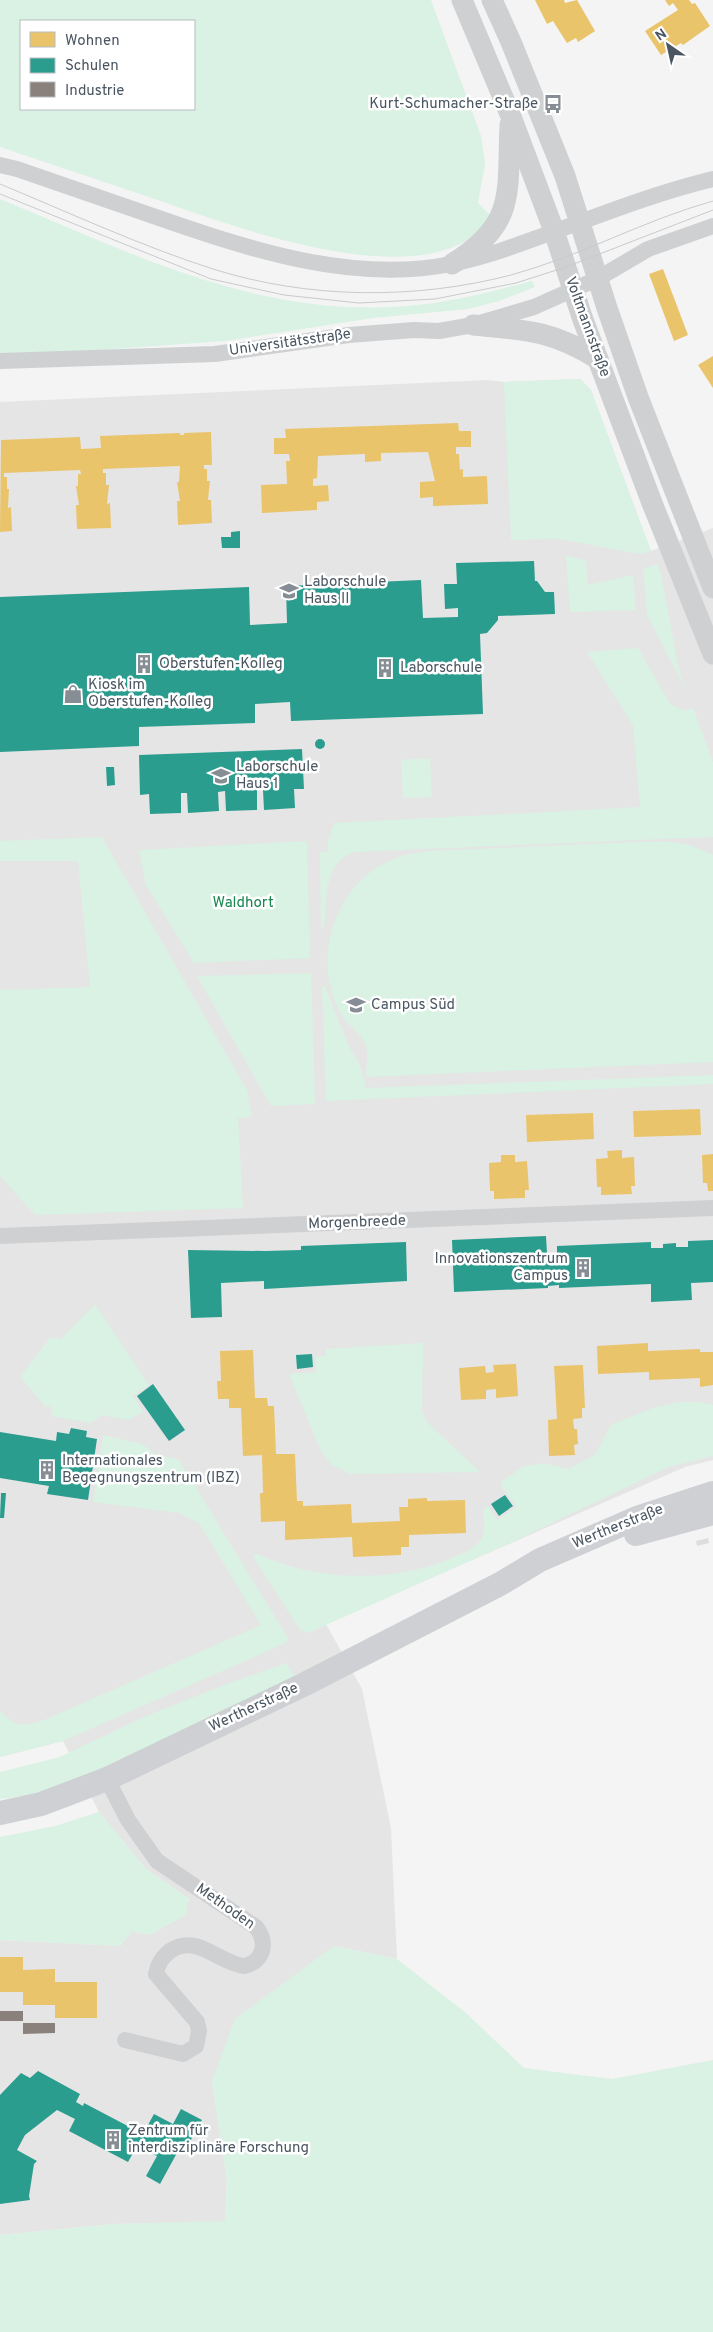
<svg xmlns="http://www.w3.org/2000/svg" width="713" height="2332" viewBox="0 0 713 2332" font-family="Overpass,sans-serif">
<rect width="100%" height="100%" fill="#f4f4f4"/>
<!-- education -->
<polygon fill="#e6e5e6" points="580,379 591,390 651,551 713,528 713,1460 685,1467 326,1624 362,1689 391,1828 397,1959 334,1946 212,2081 227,2179 225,2222 113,2224 0,2235 0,1940 120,1946 132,1931 149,1935 185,1915 189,1899 145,1868 99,1812 63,1741 0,1757 0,402 488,380 504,382"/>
<!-- green -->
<g fill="#d9f2e3" fill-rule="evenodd">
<path d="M0,0h431l50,136 4,28 -7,39 12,12c-4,5 -7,12 -11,16 -67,63 -250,-6 -324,-32 -52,-17 -103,-35 -155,-52zM21,21h173v88h-173z"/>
<path d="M0,199c133,55 258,119 406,107 43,-3 85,-14 126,-25l3,6 -36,14 -31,8 -95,9 -148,23 -225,16z"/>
<polygon points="580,379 591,390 651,551 639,554 559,539 511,540 504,382"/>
<polygon points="566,555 586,561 588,585 633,575 636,610 570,612"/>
<polygon points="657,564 661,574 678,665 685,688 647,615 643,569"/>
<path d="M638,648l32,56 15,7 8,-3 20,54v75l-358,15c-32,9 -28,48 -31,75l-3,1 -1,-76h8v-10l6,-19 306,-16 -7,-82 -46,-73z"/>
<polygon points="430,758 432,797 403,798 401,760"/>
<polygon points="102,837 247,1090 252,1117 238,1118 243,1208 35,1215 0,1176 0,990 90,987 78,861 0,861 0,841"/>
<polygon points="307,841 310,958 194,963 146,885 139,850"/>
<path d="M662,841l25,3 26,11v207l-347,15c0,-9 3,-26 -1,-34 -4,-9 -14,-16 -20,-23 -6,-8 -12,-22 -14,-32 -14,-52 16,-116 71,-132 8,-3 17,-3 26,-5z"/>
<polygon points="311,973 315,1104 271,1106 197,976"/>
<polygon points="322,986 325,986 349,1047 360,1065 366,1088 713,1075 713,1084 326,1101"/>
<polygon points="95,1304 149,1385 133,1396 143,1412 128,1420 102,1415 91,1423 51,1416 52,1407 45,1406 20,1377 50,1338 61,1339"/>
<polygon points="423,1343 422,1411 426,1421 480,1472 351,1474 332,1465 320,1449 289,1374 316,1372 316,1356 326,1356 326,1349"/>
<path d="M679,1402h22l12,3v51l-44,11 -157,75 -204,91 -8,-3 -47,-74 5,-2c57,27 130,29 189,6 11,-5 26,-9 33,-19 7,-9 3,-23 3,-33l5,-2 9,14 20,-13 -15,-20 -1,-5 23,-16 20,-3 24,6 27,-14 15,-29 5,-3 38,-15z"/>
<path d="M103,1435l39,9 13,10 24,6 109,178 -2,5 -223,98 -63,16v-46c17,17 21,16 44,9l217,-95 -62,-102 -20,-10 -86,-11z"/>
<path d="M287,1663l7,14c-47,22 -94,45 -141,67 -47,23 -99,50 -153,55v-27l60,-15 86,-41 83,-33z"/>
<polygon points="99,1812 145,1868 189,1899 186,1915 149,1935 132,1931 120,1946 0,1940 0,1837 55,1826"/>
<polygon points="334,1946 397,1959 466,2013 524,2068 612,2079 713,2060 713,2332 0,2332 0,2235 113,2224 225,2221 227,2179 212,2081 235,2019"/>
</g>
<!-- homes -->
<g fill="#e9c46a">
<polygon points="535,0 564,0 565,3 577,0 595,31 578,42 576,38 567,43 553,21 547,24"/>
<polygon points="665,0 689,0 692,4 695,3 710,26 683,45 681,43 661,55 645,31 678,10 673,3 669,6"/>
<polygon points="663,269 688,335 674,341 649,274"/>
<polygon points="713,356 713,388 698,365"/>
<polygon points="458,423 459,431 471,431 471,447 456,447 456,454 459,454 460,470 463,469 463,477 487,476 488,504 433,506 433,497 420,498 420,482 435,481 428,452 381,453 381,461 365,462 365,454 318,456 317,478 313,479 313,486 328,485 329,501 317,502 317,510 262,513 261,485 287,484 286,461 290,461 289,454 274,454 274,438 286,438 285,429"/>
<polygon points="211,432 212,465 204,465 204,469 207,469 207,481 210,481 208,500 211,500 212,523 178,525 177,501 180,501 177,482 179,482 180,466 103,469 103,473 106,473 106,485 109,485 107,504 110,503 111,528 77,529 76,505 79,505 76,486 78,486 78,474 81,474 80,470 4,473 4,477 7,477 7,489 9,489 8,508 11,507 12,531 0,532 1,440 80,437 81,449 101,448 100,436 180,433 180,435 184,435 184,433"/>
<polygon points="700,1109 701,1135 634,1137 633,1111"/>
<polygon points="593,1113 594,1139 527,1142 526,1115"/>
<polygon points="622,1150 622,1158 634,1157 635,1186 631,1186 632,1194 601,1195 601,1187 597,1187 596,1159 608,1158 607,1151"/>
<polygon points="713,1154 713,1191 708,1191 707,1183 703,1183 702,1155"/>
<polygon points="501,1155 515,1155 515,1162 527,1161 529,1190 525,1190 525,1198 494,1199 494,1191 490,1191 489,1163 501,1162"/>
<polygon points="648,1343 648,1351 700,1349 700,1352 713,1352 713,1385 700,1387 700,1378 649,1380 649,1372 598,1374 597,1346"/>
<polygon points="253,1350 255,1398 267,1398 268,1406 274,1406 276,1454 295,1454 297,1501 303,1501 303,1506 351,1504 352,1523 400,1521 399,1507 408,1507 408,1499 427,1498 427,1501 465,1500 466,1533 409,1535 409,1547 401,1547 401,1555 353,1557 352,1537 285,1540 285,1521 261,1522 260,1493 263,1493 262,1455 243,1456 241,1408 229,1408 229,1399 218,1399 217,1381 221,1381 220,1351"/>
<polygon points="516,1364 518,1396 496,1398 496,1389 486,1390 486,1399 461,1400 459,1368 485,1366 486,1373 494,1372 493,1365"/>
<polygon points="583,1365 585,1408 582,1408 582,1418 573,1419 574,1429 577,1429 578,1444 574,1445 575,1455 549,1456 548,1420 557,1419 554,1366"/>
<polygon points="0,1957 23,1957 23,1970 55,1969 55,1982 97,1982 97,2018 55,2018 55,2005 23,2005 23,1992 0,1992"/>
</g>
<!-- schools -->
<g fill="#2a9d8f">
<polygon points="240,531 240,548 222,548 221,537 231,537 231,532"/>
<polygon points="534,561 535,581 537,581 545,592 554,592 555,614 498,616 498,620 487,633 480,634 483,714 291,721 290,702 255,704 255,723 139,727 139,746 0,752 0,597 249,587 250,625 287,623 286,586 421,580 423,618 458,617 458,608 445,609 444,584 457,584 456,563"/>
<circle cx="320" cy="744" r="5"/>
<polygon points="302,749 304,789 294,789 295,808 264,810 263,790 257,790 257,810 226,811 225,791 218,792 219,811 188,813 187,793 181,793 181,813 150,814 149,794 140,795 139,755"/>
<polygon points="106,767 114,767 115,785 107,786"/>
<polygon points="546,1236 547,1253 557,1253 557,1246 651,1242 651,1248 663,1248 663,1244 676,1243 676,1247 688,1247 688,1241 713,1240 713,1282 691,1283 692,1300 651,1302 651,1284 559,1288 559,1285 548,1286 548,1288 454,1292 452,1240"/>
<polygon points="406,1242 407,1281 264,1289 264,1281 221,1283 222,1317 191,1318 188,1250 265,1251 301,1250 301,1246"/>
<polygon points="312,1354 313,1367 297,1369 296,1355"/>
<polygon points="153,1384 185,1430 169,1441 137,1396"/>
<polygon points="71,1428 87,1431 86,1437 97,1439 88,1500 47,1494 49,1486 0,1478 0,1432 56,1441 57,1432 69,1434"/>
<polygon points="1,1493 6,1493 4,1518 0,1518"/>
<polygon points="505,1495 513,1506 499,1516 491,1504"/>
<polygon points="38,2071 80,2094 76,2102 83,2106 84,2103 143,2134 154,2114 173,2124 181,2109 202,2120 188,2145 183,2142 160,2184 146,2176 157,2156 137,2146 128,2162 69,2131 75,2119 57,2110 25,2135 17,2150 37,2161 34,2164 29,2196 30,2200 0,2204 0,2095 21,2073 30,2078"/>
</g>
<!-- industry -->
<g fill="#8a817c">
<rect x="0" y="2011" width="23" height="10"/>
<polygon points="23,2023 55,2023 55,2033 23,2034"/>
</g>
<!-- building -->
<polygon fill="#ddddde" points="708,1538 709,1543 697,1546 696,1541"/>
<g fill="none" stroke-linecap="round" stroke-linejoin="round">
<!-- minor -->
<g stroke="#ced0d2" stroke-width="16">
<path d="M0,165l17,4c47,16 93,32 139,48 92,32 197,67 295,47 32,-6 63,-18 94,-29 55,-20 110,-42 168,-56"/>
<polyline points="0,361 215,354 349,335 414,330 439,331 473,325 534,307 597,279 648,249 713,226"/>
<polyline points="0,1236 713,1208"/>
<path d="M107,1779l21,41 29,41 99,66c12,15 8,35 -12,39 -26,-3 -47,-33 -74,-15 -8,6 -12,12 -14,23l41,48 2,9 -3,15 -13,8 -58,-14"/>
</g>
<!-- tertiary -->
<g stroke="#ced0d2" stroke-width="21">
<polyline points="462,0 510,114 554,231 582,317 652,503 713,654"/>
<polyline points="492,0 511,42 565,176 607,308 638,397 713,588"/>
<path d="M452,264c65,-40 55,-71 58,-139"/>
<path d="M473,325c53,5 78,5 125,34"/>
</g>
<!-- secondary -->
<g stroke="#ced0d4" stroke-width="24">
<polyline points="636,1534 713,1513"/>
<polyline points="0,1813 41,1804 107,1779 305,1684 500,1584 540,1560 637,1518 713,1493"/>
</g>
<!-- tram -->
<g stroke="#c9cacc" stroke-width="1">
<path d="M0,184c70,29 141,62 213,85 95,30 202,31 298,6 70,-19 133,-55 202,-74"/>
<polyline points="0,194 211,279 284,295 359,303 435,299 516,283 566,267 713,210"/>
</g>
</g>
<!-- icons -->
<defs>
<g id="bus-bare" transform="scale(1.5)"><path d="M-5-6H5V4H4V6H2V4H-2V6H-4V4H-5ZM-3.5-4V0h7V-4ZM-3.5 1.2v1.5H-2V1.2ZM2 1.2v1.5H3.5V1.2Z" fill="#868d94" stroke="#fff" stroke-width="2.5" paint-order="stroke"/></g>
<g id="school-bare" transform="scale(1.5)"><path d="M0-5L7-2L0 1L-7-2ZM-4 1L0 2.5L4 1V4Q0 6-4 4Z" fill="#868d94" stroke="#fff" stroke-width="2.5" paint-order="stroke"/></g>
<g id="building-bare" transform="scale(1.5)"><path d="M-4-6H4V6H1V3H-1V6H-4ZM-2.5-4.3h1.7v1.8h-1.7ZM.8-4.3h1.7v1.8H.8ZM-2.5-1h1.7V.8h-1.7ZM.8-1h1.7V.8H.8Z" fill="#868d94" stroke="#fff" stroke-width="2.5" paint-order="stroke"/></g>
<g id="shop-bare" transform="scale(1.5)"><path d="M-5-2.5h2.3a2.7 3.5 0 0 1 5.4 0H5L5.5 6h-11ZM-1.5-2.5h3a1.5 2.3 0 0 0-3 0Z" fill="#868d94" stroke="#fff" stroke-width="2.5" paint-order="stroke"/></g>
<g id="university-bare" transform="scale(1.5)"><path d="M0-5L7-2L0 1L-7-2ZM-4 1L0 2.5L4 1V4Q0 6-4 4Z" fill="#868d94" stroke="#fff" stroke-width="2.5" paint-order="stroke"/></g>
</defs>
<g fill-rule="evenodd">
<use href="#bus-bare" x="553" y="104"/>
<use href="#school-bare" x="289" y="591"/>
<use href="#building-bare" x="144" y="664"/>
<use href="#building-bare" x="385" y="668"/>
<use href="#shop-bare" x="73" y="694"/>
<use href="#school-bare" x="221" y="776"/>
<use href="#university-bare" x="356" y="1005"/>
<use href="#building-bare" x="583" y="1268"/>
<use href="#building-bare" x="47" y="1470"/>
<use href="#building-bare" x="113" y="2140"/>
</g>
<g text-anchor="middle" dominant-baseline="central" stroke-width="5" stroke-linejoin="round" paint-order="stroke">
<!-- poi labels -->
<g font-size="15" fill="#4a5661" stroke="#fff" text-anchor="start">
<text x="538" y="104" text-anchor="end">Kurt-Schumacher-Straße</text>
<text x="304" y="582">Laborschule<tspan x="304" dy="17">Haus II</tspan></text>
<text x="159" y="664">Oberstufen-Kolleg</text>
<text x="400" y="668">Laborschule</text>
<text x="88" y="685">Kiosk im<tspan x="88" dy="17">Oberstufen-Kolleg</tspan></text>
<text x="236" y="767">Laborschule<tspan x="236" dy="17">Haus 1</tspan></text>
<text x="371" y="1005">Campus Süd</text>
<text x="568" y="1259" text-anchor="end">Innovationszentrum<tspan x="568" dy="17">Campus</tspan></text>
<text x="62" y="1461">Internationales<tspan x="62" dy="17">Begegnungszentrum (IBZ)</tspan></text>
<text x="128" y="2131">Zentrum für<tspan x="128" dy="17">interdisziplinäre Forschung</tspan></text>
</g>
<!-- street labels -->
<g font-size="15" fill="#4a5661" stroke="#fff">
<text transform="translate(587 327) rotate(70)">Voltmannstraße</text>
<text transform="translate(290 343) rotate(-8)">Universitätsstraße</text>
<text transform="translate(357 1223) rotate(-2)">Morgenbreede</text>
<text transform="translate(618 1527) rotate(-22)">Wertherstraße</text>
<text transform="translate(254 1708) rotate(-25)">Wertherstraße</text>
<text transform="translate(225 1907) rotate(35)">Methoden</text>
</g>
<!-- park labels -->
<g font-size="15" fill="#17864f" stroke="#fff">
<text x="243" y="903">Waldhort</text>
</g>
</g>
<!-- legend -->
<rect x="20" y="20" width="175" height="90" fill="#ffffff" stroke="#b7bbc0"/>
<rect x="30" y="32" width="25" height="15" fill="#e9c46a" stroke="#b7bbc0"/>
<text x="65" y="45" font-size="15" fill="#4a5661">Wohnen</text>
<rect x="30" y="58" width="25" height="15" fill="#2a9d8f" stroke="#b7bbc0"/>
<text x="65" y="70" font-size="15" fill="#4a5661">Schulen</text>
<rect x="30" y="82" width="25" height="15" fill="#8a817c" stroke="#b7bbc0"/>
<text x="65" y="95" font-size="15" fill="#4a5661">Industrie</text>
<!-- north arrow -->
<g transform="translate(668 45) rotate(326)" stroke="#ffffff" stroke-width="4" paint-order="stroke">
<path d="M0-4L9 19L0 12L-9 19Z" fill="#4a5661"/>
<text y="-8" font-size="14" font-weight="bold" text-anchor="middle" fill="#4a5661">N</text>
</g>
</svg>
